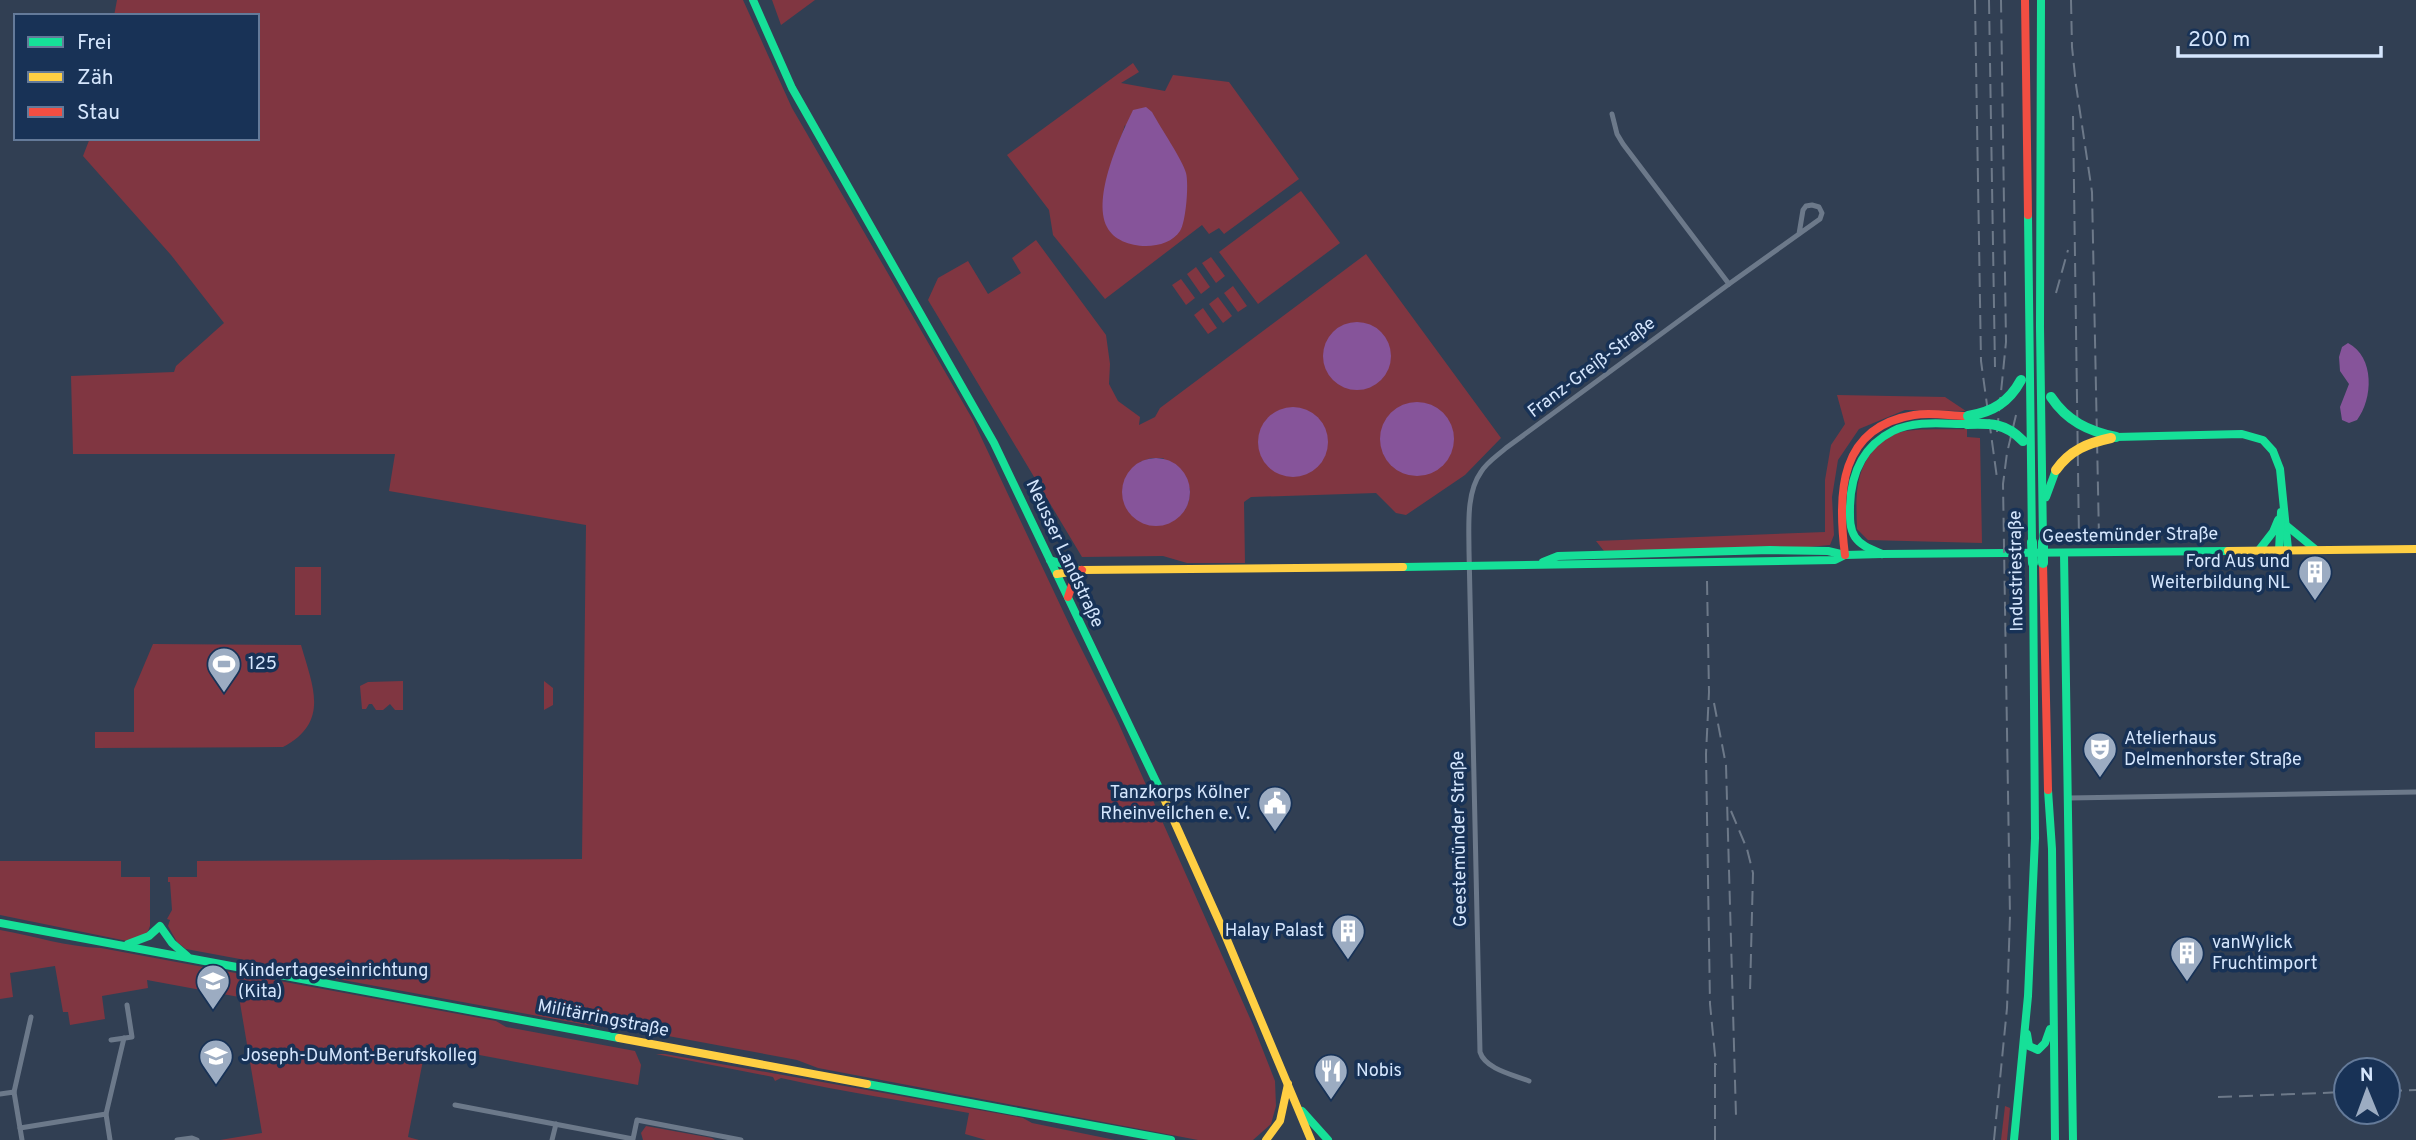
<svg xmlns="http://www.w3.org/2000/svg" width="2416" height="1140" viewBox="0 0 2416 1140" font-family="Overpass,sans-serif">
<rect width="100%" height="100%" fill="#313f53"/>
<!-- green -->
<g fill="#803641" fill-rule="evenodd">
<polygon points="117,0 743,0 792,108 973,420 1071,628 1118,722 1253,1025 1275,1081 1276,1106 1271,1124 1253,1140 1198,1140 818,1068 797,1060 668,1036 587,1025 283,969 267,964 186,949 177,942 168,926 170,920 167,919 172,910 170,882 168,882 168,877 197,877 197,861 582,859 586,525 389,491 395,454 73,454 71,376 174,372 176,366 224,323 171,255 83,156 90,138 257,138 257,16 114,16"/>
<polygon points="772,0 815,0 781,25"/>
<path d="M1133,63l6,9 -18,11 44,8 8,-16 56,7 70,97 -75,55 -5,-6 -10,6 -7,-9 -97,74 -52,-64 -4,-25 -42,-55zM1125,125l61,77 -69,-52z"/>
<polygon points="1301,191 1340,243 1258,304 1219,252"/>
<path d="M1036,240l70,95 4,29 -1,20 9,17 22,16 -1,8 16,-8 5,-9 206,-154 135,184 -36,37 -59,40 -10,-2 -20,-20 -125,4 -7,5 1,61h-58l-24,-7 -81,1 -154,-257 10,-22 30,-17 20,33 33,-21 -9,-15zM1151,458h12l27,31 -1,11 -4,10 -45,-48z"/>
<polygon points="1211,257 1225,276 1216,283 1202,263"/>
<polygon points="1196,267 1210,287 1201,294 1187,274"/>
<polygon points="1181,279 1195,298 1186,305 1172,285"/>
<polygon points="1233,286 1247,306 1238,312 1224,293"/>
<polygon points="1218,297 1232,316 1223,323 1209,304"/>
<polygon points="1203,308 1217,328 1208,334 1194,315"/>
<polygon points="1837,395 1945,397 1966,411 1905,410 1859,429 1838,460 1832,497 1834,535 1830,545 1788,549 1604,551 1596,541 1825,532 1825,480 1831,445 1845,424"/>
<path d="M1967,429v8l13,1 2,105 -114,-3 -11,-11c-1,-32 -3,-58 20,-83 6,-6 15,-12 24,-14 17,-4 47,-2 66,-3z"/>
<rect x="295" y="567" width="26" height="48"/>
<path d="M153,644l148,1c12,42 29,77 -18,102l-188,1v-16h39v-43z"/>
<polygon points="403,681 403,710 395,710 390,704 383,710 376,710 372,704 369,704 366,709 362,709 360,686 368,682"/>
<polygon points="544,681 553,688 553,705 544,710"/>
<polygon points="0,861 121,861 121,877 150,877 150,926 146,936 127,941 0,915"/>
<path d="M0,930c35,6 66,17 101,18l395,73 10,6 129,24 6,14 -3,20 -212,-40 -18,92 11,3h-199l42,-7 -23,-136 -92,-17 1,8 -46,8 3,23 -35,6 -2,-13h-5l-8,-46 -45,7 3,24 -13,2z"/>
<path d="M656,1054h9l358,64 9,5 83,17h-129l-21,-6 4,-21c-63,-12 -126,-21 -188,-35l-6,3 -2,-4z"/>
<polygon points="2005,1106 2010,1108 2007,1140 2001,1140"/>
<polygon points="646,1126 712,1138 715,1140 643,1140 641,1133"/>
</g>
<!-- water -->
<g fill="#86549a">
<path d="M1146,107l6,5c8,15 30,47 34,61 3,11 0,49 -6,58 -14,22 -62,19 -73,-4 -15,-30 13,-90 26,-117z"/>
<circle cx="1357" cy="356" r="34"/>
<path d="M2348,343c27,14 25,56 9,77l-8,3 -7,-3 -2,-13 9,-23 -9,-13 -1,-14 3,-10z"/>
<circle cx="1417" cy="439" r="37"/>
<circle cx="1293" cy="442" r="35"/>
<circle cx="1156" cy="492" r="34"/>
</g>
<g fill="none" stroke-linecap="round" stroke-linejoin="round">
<!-- street -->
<g stroke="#6c798a" stroke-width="5">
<polyline points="1612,114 1617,134 1623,144 1729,284"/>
<polyline points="2069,798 2416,792"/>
<polyline points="111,1040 132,1037 127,1005"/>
<path d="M1529,1081c-15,-6 -44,-12 -49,-29l-11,-501c0,-25 -3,-58 12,-79 6,-10 16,-16 25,-24l223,-164 91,-65 2,-6 -3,-6 -7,-2 -6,1 -3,4 -4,24"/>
<polyline points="14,1092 31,1017"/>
<polyline points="0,1094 14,1092 22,1140"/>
<polyline points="455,1105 633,1139 637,1120 741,1140"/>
<polyline points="106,1114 124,1038"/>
<polyline points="20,1128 106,1114 110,1140"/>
<polyline points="177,1140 192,1138 197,1140"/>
<polyline points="552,1140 556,1124"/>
</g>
<!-- fast -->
<g stroke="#16e098" stroke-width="8">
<polyline points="753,0 792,88 994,443 1162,794"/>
<polyline points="2041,0 2040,327 2043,542"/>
<polyline points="2028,215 2032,542"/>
<polyline points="2116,437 2242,434 2263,440 2273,451 2280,469 2288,549"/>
<polyline points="2046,497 2056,470"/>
<polyline points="2287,526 2315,549"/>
<polyline points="2259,550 2273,532 2278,520"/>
<polyline points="2279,550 2281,512"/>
<polyline points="2064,553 2073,1140"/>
<path d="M1882,554c-9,-4 -21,-8 -27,-17 -6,-9 -5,-21 -5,-31 1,-32 13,-60 43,-75 23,-11 50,-7 74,-7"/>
<polyline points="1050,560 1075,568"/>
<polyline points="1543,562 1558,556 1770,550 1828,551 1845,555"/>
<polyline points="1403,567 1835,560 1845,555 1882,554 2228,551"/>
<polyline points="2048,790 2052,849 2055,1140"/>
<polyline points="0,923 619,1038"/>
<polyline points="128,944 149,936 160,926 172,943 187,956"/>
<polyline points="2027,1034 2029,1046 2038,1050 2045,1043 2050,1029"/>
<polyline points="867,1084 1171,1140"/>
<polyline points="1302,1111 1328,1140"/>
<polyline points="2014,1140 2028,996 2035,838 2033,563"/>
</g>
<!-- slow -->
<g stroke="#ffcf43" stroke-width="8">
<polyline points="2228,551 2416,549"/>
<polyline points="1057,574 1082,570 1403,567"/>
<polyline points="1162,794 1223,930 1311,1140"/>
<polyline points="619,1038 867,1084"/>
<polyline points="1266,1140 1280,1121 1288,1084"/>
</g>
<!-- jam -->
<g stroke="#f24e42" stroke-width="8">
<polyline points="2025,0 2028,215"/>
<path d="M1845,555c-8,-62 -6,-128 69,-140 18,-3 36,1 54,1"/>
<polyline points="2043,563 2048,790"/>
<polyline points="1068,597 1072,585 1082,570"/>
</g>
<!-- rail -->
<g stroke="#6d7989" stroke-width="2" stroke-dasharray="14 7" stroke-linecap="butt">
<polyline points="1975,0 1981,361 1997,478"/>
<polyline points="1989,0 1995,367"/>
<polyline points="2071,0 2072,47 2076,85 2092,192 2099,538"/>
<polyline points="2073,116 2079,539"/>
<polyline points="2056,293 2068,250"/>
<polyline points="1997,432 2006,342 2001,0"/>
<polyline points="1707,581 1709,692 1706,754 1710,1004 1716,1065"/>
<polyline points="1714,703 1726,765 1736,1116"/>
<polyline points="1731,811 1747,849 1753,873 1750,993"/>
<polyline points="2388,1091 2416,1090"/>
<polyline points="2218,1097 2346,1092"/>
<polyline points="1715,1140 1715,1056"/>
<polyline points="1994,1140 2007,1008 2010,916 2003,484 2007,453 2016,415"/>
</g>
<!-- fast-bridge -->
<g stroke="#16e098" stroke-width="10">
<path d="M2051,397c16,24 37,34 65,40"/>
<path d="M1968,416c25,-4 41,-14 53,-36"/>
<path d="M1967,424c23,-1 39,-1 56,17"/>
<polyline points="2032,542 2033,563"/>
<polyline points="2043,542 2043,563"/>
</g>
<!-- slow-bridge -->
<path stroke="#ffcf43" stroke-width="10" d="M2056,470c14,-20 32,-27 55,-32"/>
</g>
<!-- icons -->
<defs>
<g id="building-pin" transform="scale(1.75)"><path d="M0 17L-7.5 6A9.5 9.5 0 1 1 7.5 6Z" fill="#9cacc2" stroke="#183256"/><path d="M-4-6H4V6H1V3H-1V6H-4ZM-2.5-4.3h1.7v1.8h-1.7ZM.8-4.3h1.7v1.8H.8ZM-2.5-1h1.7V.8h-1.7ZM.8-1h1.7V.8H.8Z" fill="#fff"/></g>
<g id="stadium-pin" transform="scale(1.75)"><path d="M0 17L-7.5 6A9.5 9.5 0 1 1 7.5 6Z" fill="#9cacc2" stroke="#183256"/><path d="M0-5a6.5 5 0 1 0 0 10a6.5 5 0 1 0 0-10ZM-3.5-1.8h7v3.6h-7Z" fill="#fff"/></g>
<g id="theatre-pin" transform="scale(1.75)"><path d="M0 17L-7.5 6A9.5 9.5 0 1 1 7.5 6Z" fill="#9cacc2" stroke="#183256"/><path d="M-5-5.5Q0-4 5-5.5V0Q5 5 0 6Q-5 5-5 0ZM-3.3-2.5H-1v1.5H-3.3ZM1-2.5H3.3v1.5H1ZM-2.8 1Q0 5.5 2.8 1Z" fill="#fff"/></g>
<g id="civic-pin" transform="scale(1.75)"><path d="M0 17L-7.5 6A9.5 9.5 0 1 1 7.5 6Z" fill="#9cacc2" stroke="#183256"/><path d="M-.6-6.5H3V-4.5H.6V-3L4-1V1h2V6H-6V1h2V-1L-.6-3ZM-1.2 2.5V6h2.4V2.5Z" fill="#fff"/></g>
<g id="school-pin" transform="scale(1.75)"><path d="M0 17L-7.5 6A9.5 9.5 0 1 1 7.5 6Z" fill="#9cacc2" stroke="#183256"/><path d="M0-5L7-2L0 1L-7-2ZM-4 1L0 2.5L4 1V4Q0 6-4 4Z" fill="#fff"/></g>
<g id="university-pin" transform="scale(1.75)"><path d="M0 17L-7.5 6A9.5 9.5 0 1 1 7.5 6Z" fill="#9cacc2" stroke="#183256"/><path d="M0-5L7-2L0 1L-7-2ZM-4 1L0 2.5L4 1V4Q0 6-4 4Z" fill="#fff"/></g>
<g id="restaurant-pin" transform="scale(1.75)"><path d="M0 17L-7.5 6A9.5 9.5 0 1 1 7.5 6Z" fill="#9cacc2" stroke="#183256"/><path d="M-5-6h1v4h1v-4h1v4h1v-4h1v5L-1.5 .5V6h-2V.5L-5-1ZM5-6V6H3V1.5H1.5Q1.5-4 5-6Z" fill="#fff"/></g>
</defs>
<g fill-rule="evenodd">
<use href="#building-pin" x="2315" y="572"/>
<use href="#stadium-pin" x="224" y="664"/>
<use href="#theatre-pin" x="2100" y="749"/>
<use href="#civic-pin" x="1275" y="803"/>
<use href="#building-pin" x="1348" y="931"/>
<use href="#building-pin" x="2187" y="953"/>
<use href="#school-pin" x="213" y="981"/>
<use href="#university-pin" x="216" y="1056"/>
<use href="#restaurant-pin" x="1331" y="1071"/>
</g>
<g text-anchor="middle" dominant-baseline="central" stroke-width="7" stroke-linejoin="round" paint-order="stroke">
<!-- street labels -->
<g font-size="18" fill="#d5e6fd" stroke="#183256">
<text transform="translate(1592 368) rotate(-37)">Franz-Greiß-Straße</text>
<text transform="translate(2130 536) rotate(-1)">Geestemünder Straße</text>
<text transform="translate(1064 554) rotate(65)">Neusser Landstraße</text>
<text transform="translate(2017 571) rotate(-91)">Industriestraße</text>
<text transform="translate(1460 839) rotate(-91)">Geestemünder Straße</text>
<text transform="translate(603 1019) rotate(11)">Militärringstraße</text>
</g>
<!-- poi labels -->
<g font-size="18" fill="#d5e6fd" stroke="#183256" text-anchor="start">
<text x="2290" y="562" text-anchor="end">Ford Aus und<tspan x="2290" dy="21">Weiterbildung NL</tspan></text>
<text x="248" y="664">125</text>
<text x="2124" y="739">Atelierhaus<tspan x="2124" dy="21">Delmenhorster Straße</tspan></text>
<text x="1250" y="793" text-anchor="end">Tanzkorps Kölner<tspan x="1250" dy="21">Rheinveilchen e. V.</tspan></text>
<text x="1324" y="931" text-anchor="end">Halay Palast</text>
<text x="2212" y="943">vanWylick<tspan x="2212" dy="21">Fruchtimport</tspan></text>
<text x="238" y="971">Kindertageseinrichtung<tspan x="238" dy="21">(Kita)</tspan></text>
<text x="241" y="1056">Joseph-DuMont-Berufskolleg</text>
<text x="1356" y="1071">Nobis</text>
</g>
</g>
<!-- legend -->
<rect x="14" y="14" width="245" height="126" fill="#183256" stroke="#647a99" stroke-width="2"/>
<rect x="28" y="37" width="35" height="10" fill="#16e098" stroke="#647a99" stroke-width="2"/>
<text x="77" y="49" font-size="21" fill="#d5e6fd">Frei</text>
<rect x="28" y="72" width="35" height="10" fill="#ffcf43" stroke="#647a99" stroke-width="2"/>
<text x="77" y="84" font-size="21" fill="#d5e6fd">Zäh</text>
<rect x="28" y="107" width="35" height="10" fill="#f24e42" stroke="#647a99" stroke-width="2"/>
<text x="77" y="119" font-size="21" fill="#d5e6fd">Stau</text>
<!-- north arrow -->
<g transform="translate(2367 1091) rotate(359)"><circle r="33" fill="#183256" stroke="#647a99" stroke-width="2"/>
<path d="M0-5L12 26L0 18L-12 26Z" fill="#9cacc2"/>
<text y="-10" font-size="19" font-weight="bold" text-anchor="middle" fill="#d5e6fd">N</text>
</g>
<!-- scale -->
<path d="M2178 46v10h203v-10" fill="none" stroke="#d5e6fd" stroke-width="3.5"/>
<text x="2188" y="46" font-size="21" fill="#d5e6fd" stroke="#183256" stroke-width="5" paint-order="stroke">200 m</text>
</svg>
